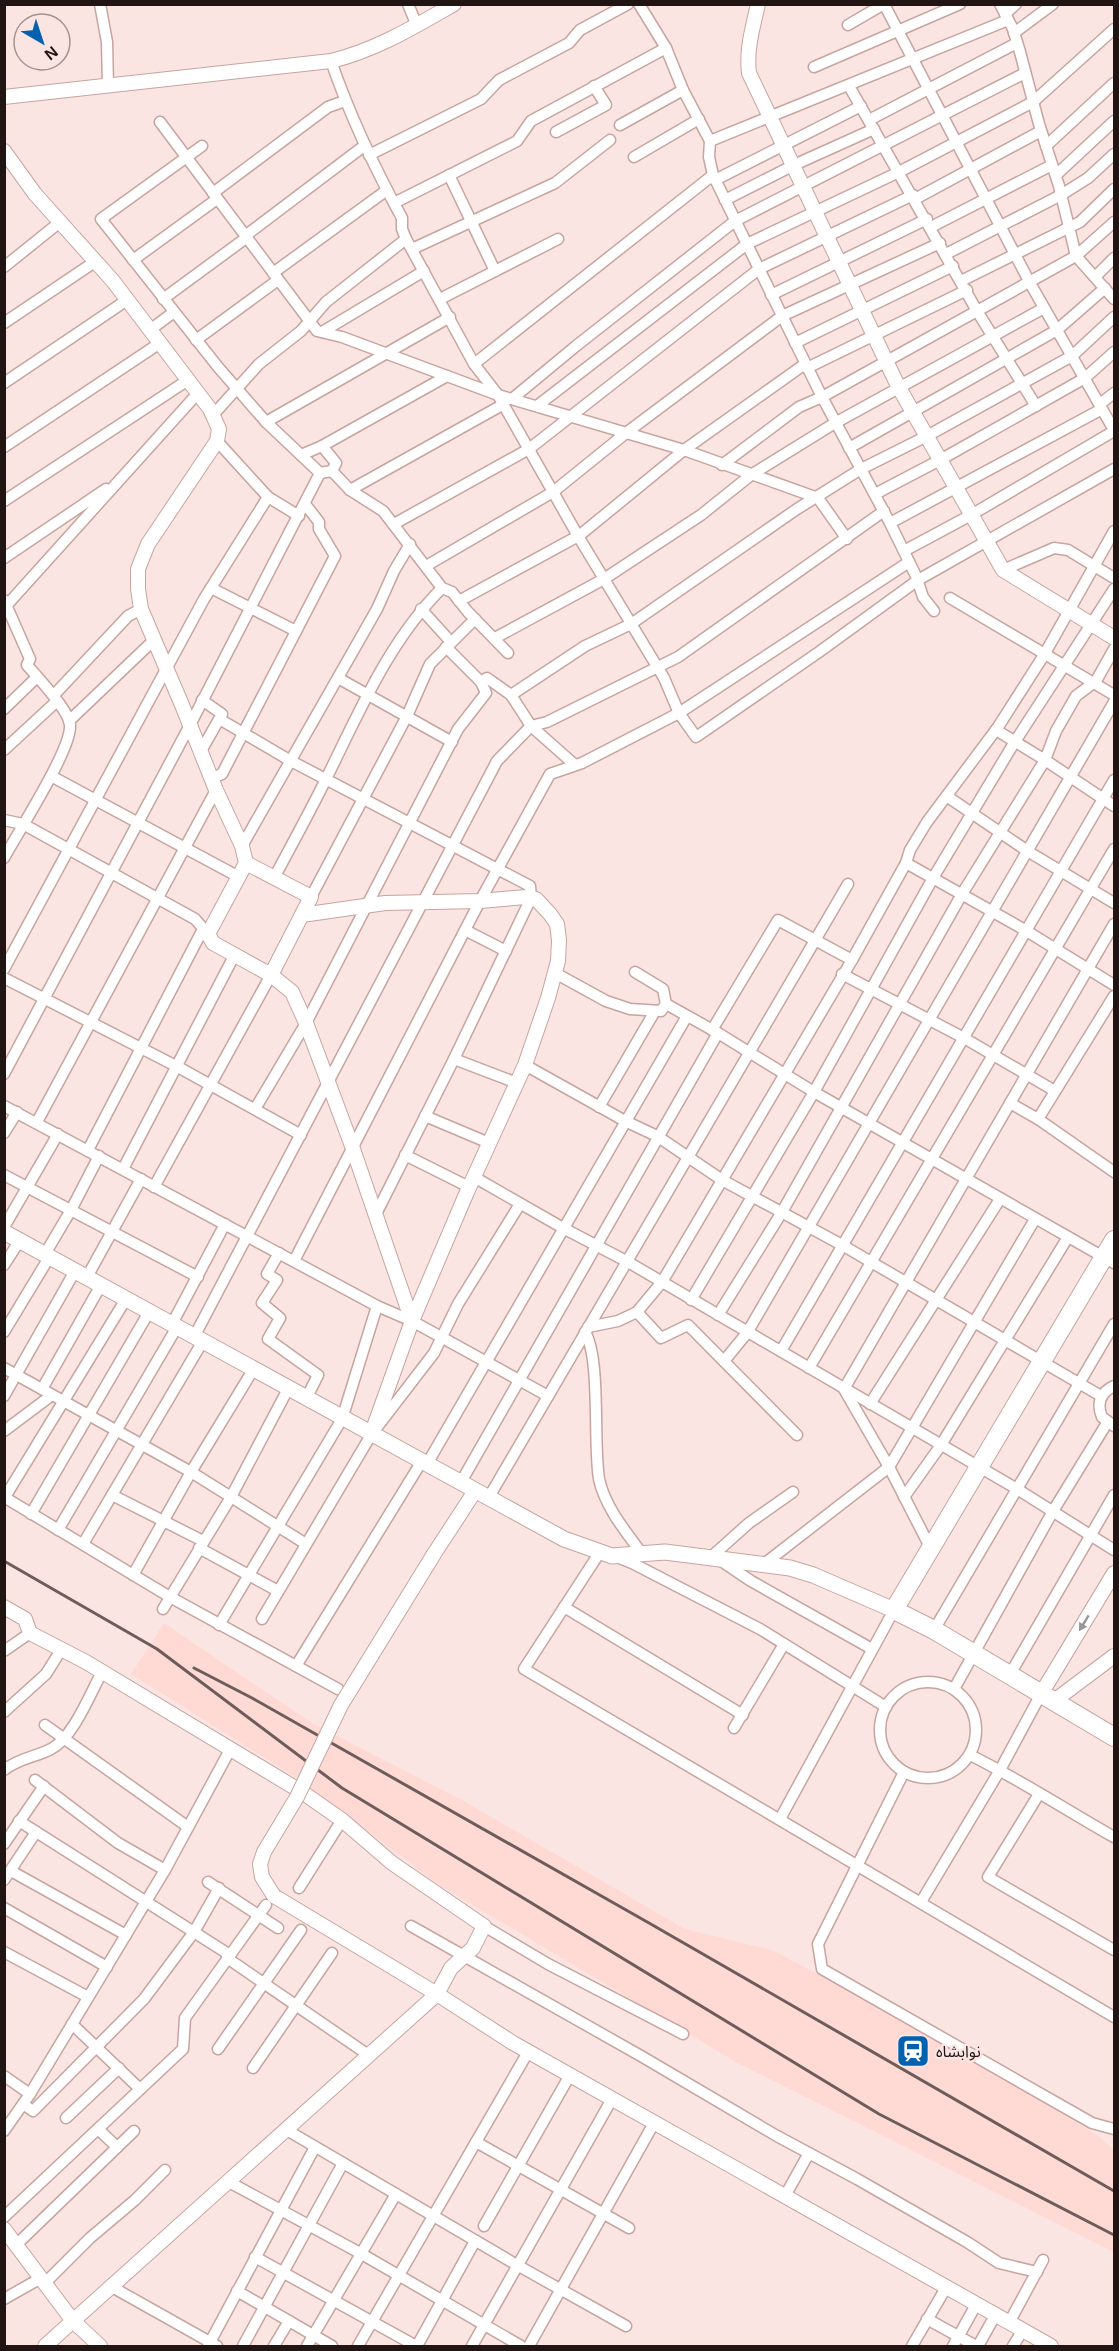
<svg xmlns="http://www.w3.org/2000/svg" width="1119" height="2351" viewBox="0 0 1119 2351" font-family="Arial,'Noto Sans Arabic',sans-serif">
<rect width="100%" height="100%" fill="#fbe5e2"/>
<!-- built -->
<polygon fill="#ffdad5" points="164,1623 312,1723 462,1800 685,1929 772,1950 946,2041 1100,2137 1114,2150 1114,2252 736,2062 441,1886 295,1777 131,1674"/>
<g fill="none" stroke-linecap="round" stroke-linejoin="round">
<!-- minor casing -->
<g stroke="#c7a49f" stroke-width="13">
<g id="minor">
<polyline points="100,4 107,42 108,86"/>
<polyline points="408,4 417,26"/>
<polyline points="639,4 666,48 683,90 710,141 709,157 713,175 822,397 890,523 916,576 923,597 934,611"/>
<polyline points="884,4 1030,283 1114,430"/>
<polyline points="1000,4 1013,29 1020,52 1039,124 1059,186 1076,256 1114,299"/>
<polyline points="1005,14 1016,4"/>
<polyline points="848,25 884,4"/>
<polyline points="1014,33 1053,4"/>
<path d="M331,61c19,55 43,106 71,157v11l4,10 68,125 24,31 80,141 86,142 15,35 17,24 123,-85 99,-72 196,-111"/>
<polyline points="814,67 960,4"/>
<polyline points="849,86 977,311 1036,406"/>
<polyline points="869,120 1017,43"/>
<polyline points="160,122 317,331 342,337 498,395 684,450 818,498 847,539"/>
<polyline points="620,125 683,90"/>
<polyline points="556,132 606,105 594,86"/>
<polyline points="710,141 1008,20"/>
<polyline points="202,146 101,219 218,367 266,422 320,473"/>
<polyline points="1046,146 1114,83"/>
<polyline points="369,155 481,99 499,80 569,43 580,30 628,4"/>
<polyline points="634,157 699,119"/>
<polyline points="449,175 495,271"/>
<polyline points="1056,175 1114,121"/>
<polyline points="715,180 861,106"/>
<polyline points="213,193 328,107 345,101"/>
<polyline points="915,199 1041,131"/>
<polyline points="725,200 794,165 874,129"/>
<polyline points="394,203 517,141 531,121 666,48"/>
<polyline points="931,227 1052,165"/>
<polyline points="245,236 364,146"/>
<polyline points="412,249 555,183 610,140"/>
<polyline points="946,254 1061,195 1088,178 1114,154"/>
<polyline points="133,260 217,199"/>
<polyline points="4,267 60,222"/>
<polyline points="273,273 387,190"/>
<polyline points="1095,277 1114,258"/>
<polyline points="961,281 1080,222 1114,189"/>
<polyline points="771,295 927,219"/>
<polyline points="163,299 246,238"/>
<polyline points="440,299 558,239"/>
<polyline points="4,323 96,261"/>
<polyline points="150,330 174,312"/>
<polyline points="322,332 424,271"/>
<polyline points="196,340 278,280"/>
<polyline points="795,343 953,266"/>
<polyline points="474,364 713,175"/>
<polyline points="807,368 967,290"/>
<polyline points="4,383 127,300"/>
<polyline points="512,399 576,346 735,221 1025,73"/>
<polyline points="1100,404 1114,393"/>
<polyline points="537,406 747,244 899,172 1033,102 1114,29"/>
<polyline points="213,415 259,364 301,331 326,302 406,239"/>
<polyline points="266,422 450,317"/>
<polyline points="217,441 268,497 299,516"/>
<polyline points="322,446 336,463 332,471 350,490 383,511 442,588 452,592 468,612 508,653"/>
<polyline points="4,447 160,343"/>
<polyline points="849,448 1057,330 1105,288"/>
<polyline points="301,455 322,446 447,376"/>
<polyline points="722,465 799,407 822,397 1076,256 1114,222"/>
<polyline points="350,490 504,404"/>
<polyline points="875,494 940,460 1085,378 1114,352"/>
<polyline points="4,501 188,380"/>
<polyline points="890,523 1102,409"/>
<polyline points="394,524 529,449 759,269 913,195"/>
<polyline points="904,551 971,515 1114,431"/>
<polyline points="4,558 106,489"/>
<polyline points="426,566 553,492 626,433 782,316 940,243"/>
<polyline points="1003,570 1054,548 1068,550 1114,578"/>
<polyline points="211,588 296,631"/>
<polyline points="950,598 1114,695"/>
<path d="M4,600l26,59 -3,6c11,13 42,45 43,60 2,24 -52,107 -66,133"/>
<polyline points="459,601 580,535 684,450 805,364"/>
<polyline points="7,605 198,393"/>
<polyline points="421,609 451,642"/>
<polyline points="495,638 604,579 701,515 751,475 835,423 1044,308"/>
<polyline points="446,647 481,682 487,678 511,695 531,726 575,765"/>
<polyline points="338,678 452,742"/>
<polyline points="54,695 128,616 141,609"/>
<polyline points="511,695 585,646 631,624 797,509 861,469 927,436 1072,356 1114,317"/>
<polyline points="4,709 37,677"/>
<polyline points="221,720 291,761 530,886 531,898 454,1059 375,1216"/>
<polyline points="69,721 154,640"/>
<polyline points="996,730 1045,760 1056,731 1076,696 1096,681 1114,649"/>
<polyline points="4,750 57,701"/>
<polyline points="201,751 222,714 202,700"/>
<polyline points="51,776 239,877"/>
<polyline points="212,778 222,774 335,556 319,529 319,522 305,504"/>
<polyline points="948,797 1029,852 1114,903"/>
<polyline points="4,820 23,824 195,919 208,934"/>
<polyline points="242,846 377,609 394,571 410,544"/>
<polyline points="906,863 910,850 927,822 998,727 1044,655 1114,531"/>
<path d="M274,878c16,-30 32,-59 47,-89 35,-69 65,-145 121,-201"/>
<polyline points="311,897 407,716 430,664 475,619"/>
<polyline points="465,930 506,951"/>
<polyline points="4,969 204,599 268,497"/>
<polyline points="635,972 663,989 666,1004"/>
<polyline points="555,973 606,1001 630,1009 661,1011 666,1004 718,1033 814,1092 1114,1263"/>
<polyline points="842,974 964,1038 1055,1091"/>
<polyline points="4,978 178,1067 301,1135"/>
<polyline points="712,1030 778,920 852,960"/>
<polyline points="454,1059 517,1083"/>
<polyline points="525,1065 625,1121 657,1136 722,1180 842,1245 1101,1396"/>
<polyline points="4,1074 190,725 320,473 332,471"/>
<polyline points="1010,1103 1038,1119 1114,1172"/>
<polyline points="4,1106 377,1306 412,1321 548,1396"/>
<polyline points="599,1107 655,1011"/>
<polyline points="255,1109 306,1023 458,729 486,693 481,682"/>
<polyline points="425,1116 489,1143"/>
<polyline points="1038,1119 1114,996"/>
<polyline points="37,1122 216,790"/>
<polyline points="4,1133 17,1112"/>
<polyline points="88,1150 203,929"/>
<polyline points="405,1155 469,1187"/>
<polyline points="123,1169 234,956"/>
<polyline points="4,1175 198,1277"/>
<polyline points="474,1177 563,1228 628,1262 1017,1489 1114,1550"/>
<polyline points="154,1187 271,975"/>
<polyline points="4,1227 58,1134"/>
<polyline points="279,1253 267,1274 277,1280 262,1303 280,1318 268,1339 318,1375 306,1399"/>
<polyline points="45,1254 71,1210 99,1156"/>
<polyline points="294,1261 480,901 550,774 582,763 679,713 909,562"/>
<polyline points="4,1265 20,1240"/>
<polyline points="87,1277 141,1179"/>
<polyline points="691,1300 814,1092 933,878 1014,743 1114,589"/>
<polyline points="637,1312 661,1338 688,1325 797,1435"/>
<polyline points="718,1315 782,1212 962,894 1045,760 1114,806"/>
<polyline points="172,1324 225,1224"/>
<polyline points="588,1327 618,1321 637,1312 662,1282 852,960 906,863 1025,930 1114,985"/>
<polyline points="4,1332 50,1256"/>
<path d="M585,1332c16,27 8,110 14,147 6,28 27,53 44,76"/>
<polyline points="194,1337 497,761 531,726 547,722 678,657 884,511"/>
<polyline points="781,1351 1114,780"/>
<polyline points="724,1361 747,1333 1114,702"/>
<polyline points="4,1368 191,1472 306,1544"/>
<polyline points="809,1368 1114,849"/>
<path d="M1114,1386c-13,6 -18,17 -12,31l12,9"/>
<polyline points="42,1389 101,1285"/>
<polyline points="4,1396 75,1271"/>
<polyline points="870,1404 1000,1199"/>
<polyline points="4,1431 52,1395"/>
<polyline points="427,1464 687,1016"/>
<polyline points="461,1482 718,1033"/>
<polyline points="112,1495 203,1541"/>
<polyline points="4,1497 170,1597 338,1689"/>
<polyline points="5,1497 126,1299"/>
<polyline points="489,1497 848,884"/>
<polyline points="904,1497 941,1445 1068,1237"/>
<polyline points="31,1514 149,1312"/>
<polyline points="58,1530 177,1327"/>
<polyline points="83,1544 203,1341"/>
<polyline points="199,1548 278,1591"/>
<polyline points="931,1549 889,1467 844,1389 1114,924"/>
<polyline points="600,1552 524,1669 1114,2017"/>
<polyline points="617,1557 632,1563 760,1629 886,1707"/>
<polyline points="711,1557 749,1523 793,1492"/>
<polyline points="720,1560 751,1581 872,1649"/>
<polyline points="764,1564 889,1467 1035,1219"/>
<polyline points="133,1575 191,1472 253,1370"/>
<polyline points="564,1607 743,1715"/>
<polyline points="163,1609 231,1497 288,1389"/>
<polyline points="262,1619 371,1435 434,1353 458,1304 520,1204"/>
<polyline points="219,1625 342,1419 377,1306"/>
<polyline points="934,1630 1114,1324"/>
<polyline points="4,1651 30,1633"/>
<polyline points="296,1666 422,1461"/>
<polyline points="1009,1676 1114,1495"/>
<circle cx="928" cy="1730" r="48"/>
<polyline points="954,1689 1053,1511 1107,1423"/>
<polyline points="4,1712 46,1674 61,1650"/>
<polyline points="45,1725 188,1827"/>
<polyline points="734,1728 784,1644"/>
<path d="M970,1755c49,24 96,55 144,82"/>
<path d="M4,1770c15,-12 32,-13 47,-21 22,-11 39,-55 51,-77"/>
<polyline points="904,1772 818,1944 822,1969 1092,2123 1114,2129"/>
<polyline points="35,1780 118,1843 165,1870"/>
<polyline points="1039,1794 988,1877 1114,1950"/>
<polyline points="780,1819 894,1610"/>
<polyline points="19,1821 230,1955"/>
<polyline points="4,1844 44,1786"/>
<polyline points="11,1871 126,1935"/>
<polyline points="4,1880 36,1832"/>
<polyline points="208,1882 278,1928"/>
<polyline points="299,1888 342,1820"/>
<polyline points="921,1902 1000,1770 1041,1694"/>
<polyline points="4,1908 107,1967"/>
<polyline points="411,1926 641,2056 777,2136 857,2179 967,2242 999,2263 1037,2272"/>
<polyline points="484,1926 548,1964 683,2034"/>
<polyline points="4,1952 88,1997"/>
<polyline points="227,1958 367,2054"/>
<polyline points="72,2024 140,2089"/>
<polyline points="218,2049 301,1930"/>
<polyline points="253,2068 332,1953"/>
<polyline points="4,2076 30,2094"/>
<polyline points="23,2104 33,2111 144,1999 194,1932 219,1888"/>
<polyline points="66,2118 119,2068"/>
<polyline points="98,2129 117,2147"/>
<polyline points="285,2129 517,2265 626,2326"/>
<polyline points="4,2131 30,2094 165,1870 231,1748"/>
<polyline points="476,2142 629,2228"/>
<polyline points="229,2182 360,2253 521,2346"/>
<polyline points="785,2196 809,2153"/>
<polyline points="4,2217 183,2049 185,2018 266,1905"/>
<polyline points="484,2226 570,2075"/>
<polyline points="16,2245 134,2131"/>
<polyline points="255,2257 416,2346"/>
<polyline points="45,2283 90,2238 135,2200 165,2170"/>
<polyline points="112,2287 217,2346"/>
<polyline points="237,2291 332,2346"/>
<polyline points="4,2299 41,2278"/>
<polyline points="927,2319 976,2346"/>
<polyline points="1010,2321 1043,2260"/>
<polyline points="208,2346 315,2147"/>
<polyline points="243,2346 343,2163"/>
<polyline points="274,2346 289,2321"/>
<polyline points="307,2346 396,2194"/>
<polyline points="358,2346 528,2052"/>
<polyline points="417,2346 475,2241"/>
<polyline points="472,2346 612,2099"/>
<polyline points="529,2346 654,2123"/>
<polyline points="912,2346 947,2286"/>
<polyline points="953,2346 977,2303"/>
<polyline points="978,2346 996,2314"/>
<polyline points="1013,2346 1023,2330"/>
</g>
</g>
<!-- tertiary casing -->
<g stroke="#c7a49f" stroke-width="16">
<g id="tertiary">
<path d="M758,4c-5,23 -12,45 -9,69l149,313 105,184 111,68"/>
<path d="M4,97l327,-36c45,-11 83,-34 123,-57"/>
<polyline points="4,151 35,194 113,281 210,409 219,429 217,441 148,544 138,569 138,589 141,609 182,705 216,790 242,846 246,863 208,934 213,943 271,975 311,897 246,863"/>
<polyline points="302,915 385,903 480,901 526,897 536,899 550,914 557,924 559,940 558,961 548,998 525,1065 467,1192 412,1321 371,1435"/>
<polyline points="271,975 292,992 306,1023 352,1146 412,1321"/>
<polyline points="434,1554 475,1491"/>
<polyline points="4,1607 25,1619 30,1633 86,1662 302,1792 342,1820 392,1863 484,1926 473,1948 451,1968 437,1994 45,2346"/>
<polyline points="1041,1694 1114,1573"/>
<polyline points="1054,1701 1114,1656"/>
<polyline points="274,1896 437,1994 513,2043 1051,2346"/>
<polyline points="4,2229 73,2321 100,2346"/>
</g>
</g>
<!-- secondary casing -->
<g stroke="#c7a49f" stroke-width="17">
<polyline id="secondary" points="4,1232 564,1539 612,1556 665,1552 790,1568 813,1575 894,1610"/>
</g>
<!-- primary casing -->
<g stroke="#c7a49f" stroke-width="20">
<polyline id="primary" points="1114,1240 894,1610 934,1630 1114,1737"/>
</g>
<!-- minor -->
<use href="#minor" stroke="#fff" stroke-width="10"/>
<!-- tertiary -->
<use href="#tertiary" stroke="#fff" stroke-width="14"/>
<!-- secondary -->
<use href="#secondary" stroke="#fff" stroke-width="15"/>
<!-- primary -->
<use href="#primary" stroke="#fff" stroke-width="18"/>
<!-- rail -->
<g stroke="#6c5d5b" stroke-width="3">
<polyline points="4,1561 157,1649 342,1788 879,2114 1114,2235"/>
<polyline points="194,1668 252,1698 649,1923 1114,2191"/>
</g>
<!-- tertiary-bridge casing -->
<g stroke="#c7a49f" stroke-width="16" stroke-linecap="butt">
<polyline id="tertiary-bridge" points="274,1896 262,1877 260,1864 264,1852 297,1797 341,1705 434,1554"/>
</g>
<!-- tertiary-bridge -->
<use href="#tertiary-bridge" stroke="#fff" stroke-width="14"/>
</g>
<!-- one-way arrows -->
<defs><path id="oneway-solid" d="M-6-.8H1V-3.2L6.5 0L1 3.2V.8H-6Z" transform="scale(1.5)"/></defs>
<use fill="#9b9695" href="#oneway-solid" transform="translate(1084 1623) rotate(121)"/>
<!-- icons -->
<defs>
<g id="station-square" transform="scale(1.725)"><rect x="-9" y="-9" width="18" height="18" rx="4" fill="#0361ae" stroke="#fbe5e2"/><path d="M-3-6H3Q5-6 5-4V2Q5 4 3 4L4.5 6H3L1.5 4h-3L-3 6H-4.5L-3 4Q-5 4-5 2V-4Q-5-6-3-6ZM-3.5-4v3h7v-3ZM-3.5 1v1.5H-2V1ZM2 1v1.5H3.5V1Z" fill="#fff"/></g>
</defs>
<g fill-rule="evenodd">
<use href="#station-square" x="913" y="2051"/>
</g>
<g text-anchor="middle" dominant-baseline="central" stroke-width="5" stroke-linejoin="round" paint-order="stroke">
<!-- poi labels -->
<g font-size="16" fill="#211513" stroke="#fbe5e2" text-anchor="start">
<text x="936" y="2051">نوابشاہ</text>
</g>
</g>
<!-- border -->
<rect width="1119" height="2351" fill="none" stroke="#211513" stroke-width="12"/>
<!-- north arrow -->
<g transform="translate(42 42) rotate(141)"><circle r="28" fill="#fbe5e2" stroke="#a4928f" stroke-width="1.5"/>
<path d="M0-4.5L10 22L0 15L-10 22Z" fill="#0361ae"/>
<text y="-9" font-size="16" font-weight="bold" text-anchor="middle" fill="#211513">N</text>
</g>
</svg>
